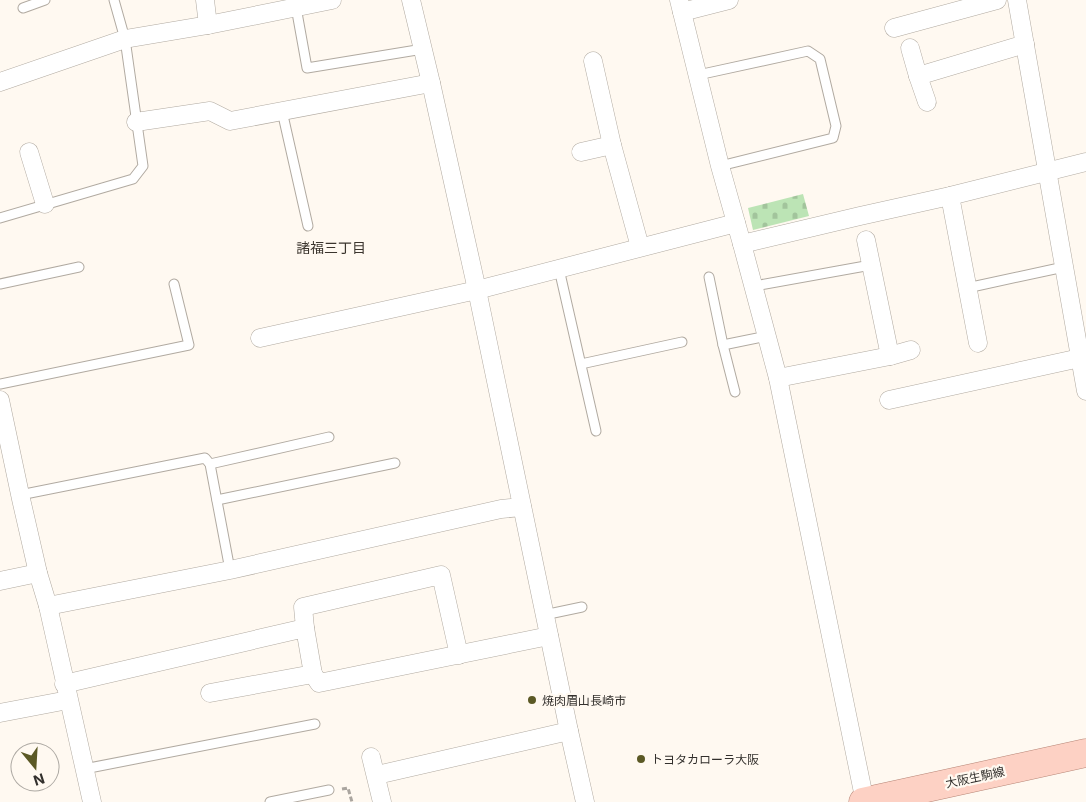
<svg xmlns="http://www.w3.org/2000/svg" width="1086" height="802" viewBox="0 0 1086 802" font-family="Inter,'Noto Sans JP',sans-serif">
<defs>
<pattern id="cemetery-stones" width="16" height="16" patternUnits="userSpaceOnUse" patternTransform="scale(1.25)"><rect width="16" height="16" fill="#bce4b5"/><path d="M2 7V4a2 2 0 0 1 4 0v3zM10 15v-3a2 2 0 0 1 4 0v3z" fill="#a2c49c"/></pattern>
</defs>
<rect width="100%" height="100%" fill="#fff9f1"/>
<!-- cemetery -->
<polygon fill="url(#cemetery-stones)" points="803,194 809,216 753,230 748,208"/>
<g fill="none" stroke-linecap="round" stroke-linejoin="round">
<!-- service casing -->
<g stroke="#b1aaa1" stroke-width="11">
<g id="service">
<polyline points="296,7 307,68 423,49"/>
<polyline points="23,8 45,0"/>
<polyline points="698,75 808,51 820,59 836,126 833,138 720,166"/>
<polyline points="282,111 308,226"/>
<polyline points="0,218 133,179 143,166 125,39 114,0"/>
<polyline points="559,269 596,431"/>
<polyline points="709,277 723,345 735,392"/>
<polyline points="0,284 79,267"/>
<polyline points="754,286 871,265"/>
<polyline points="967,288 1064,267"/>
<polyline points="723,345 767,336"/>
<polyline points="581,364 682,342"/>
<polyline points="0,384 189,345 174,284"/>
<polyline points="210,464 329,437"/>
<polyline points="20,495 205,458 210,464 230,570"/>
<polyline points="217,500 395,463"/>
<polyline points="544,615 582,607"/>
<polyline points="84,769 315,724"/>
<polyline points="270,802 329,790"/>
</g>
</g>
<!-- minor casing -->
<g stroke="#b1aaa1" stroke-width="19">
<g id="minor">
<polyline points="205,0 208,25"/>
<polyline points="411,0 431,83 477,290 569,731 585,802"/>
<polyline points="679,0 720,166 742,244 778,378 865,802"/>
<polyline points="1017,0 1086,391"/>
<polyline points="682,12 729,0"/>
<polyline points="894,28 997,0"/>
<polyline points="910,48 918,76 927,102"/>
<polyline points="593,61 612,145 640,247"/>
<polyline points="918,76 1025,44"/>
<polyline points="0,82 125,39 208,25 332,0"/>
<polyline points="136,122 210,111 230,121 431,83"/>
<polyline points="29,152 45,204"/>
<polyline points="581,152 612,145"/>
<polyline points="950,196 978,343"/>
<polyline points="866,240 890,356"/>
<polyline points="742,244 860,216 950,196 1086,162"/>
<polyline points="260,338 477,290 736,223"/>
<polyline points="778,378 890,356 911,350"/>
<polyline points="0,400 21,499 38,573 48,606 92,802"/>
<polyline points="889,400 1080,358"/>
<polyline points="0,581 38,573"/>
<polyline points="48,606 230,570 501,509 522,507"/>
<polyline points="305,628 303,607 441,575 459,655"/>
<polyline points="313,674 319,683 549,636"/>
<polyline points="64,684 305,628 313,674 210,693"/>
<polyline points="0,713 68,700"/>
<polyline points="371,757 382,802"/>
<polyline points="377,775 569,731"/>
</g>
</g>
<!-- primary casing -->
<g stroke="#b68576" stroke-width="29">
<polyline id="primary" points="863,802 1086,753"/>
</g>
<!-- path -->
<polyline stroke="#aaa59f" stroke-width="3" stroke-dasharray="5 2.5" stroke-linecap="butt" points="342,789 348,788 352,802"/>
<!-- service -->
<use href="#service" stroke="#fff" stroke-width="9"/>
<!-- minor -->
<use href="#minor" stroke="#fff" stroke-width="18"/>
<!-- primary -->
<use href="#primary" stroke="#fdd1c4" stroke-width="28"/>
</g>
<!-- markers -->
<g fill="#5b5925" stroke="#fff9f1" stroke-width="2">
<circle cx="532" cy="700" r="5"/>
<circle cx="641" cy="759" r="5"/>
</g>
<g text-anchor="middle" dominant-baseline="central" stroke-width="4.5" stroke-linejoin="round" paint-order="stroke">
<!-- poi labels -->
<g font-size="12" fill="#33302d" stroke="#fff9f1" text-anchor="start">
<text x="542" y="700">焼肉眉山長崎市</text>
<text x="651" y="759">トヨタカローラ大阪</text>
</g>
<!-- street labels -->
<g font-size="12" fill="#33302d" stroke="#fff9f1">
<text transform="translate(975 777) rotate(-12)">大阪生駒線</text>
</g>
<!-- neighbourhood labels -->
<g font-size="14" fill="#3b352e" stroke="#fff9f1">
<text x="331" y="247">諸福三丁目</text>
</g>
</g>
<!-- north arrow -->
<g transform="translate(35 767) rotate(162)"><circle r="24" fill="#fff9f1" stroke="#ada9a3"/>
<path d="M0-4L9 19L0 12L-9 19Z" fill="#5b5925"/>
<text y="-8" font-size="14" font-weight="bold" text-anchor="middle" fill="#33302d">N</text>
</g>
</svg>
